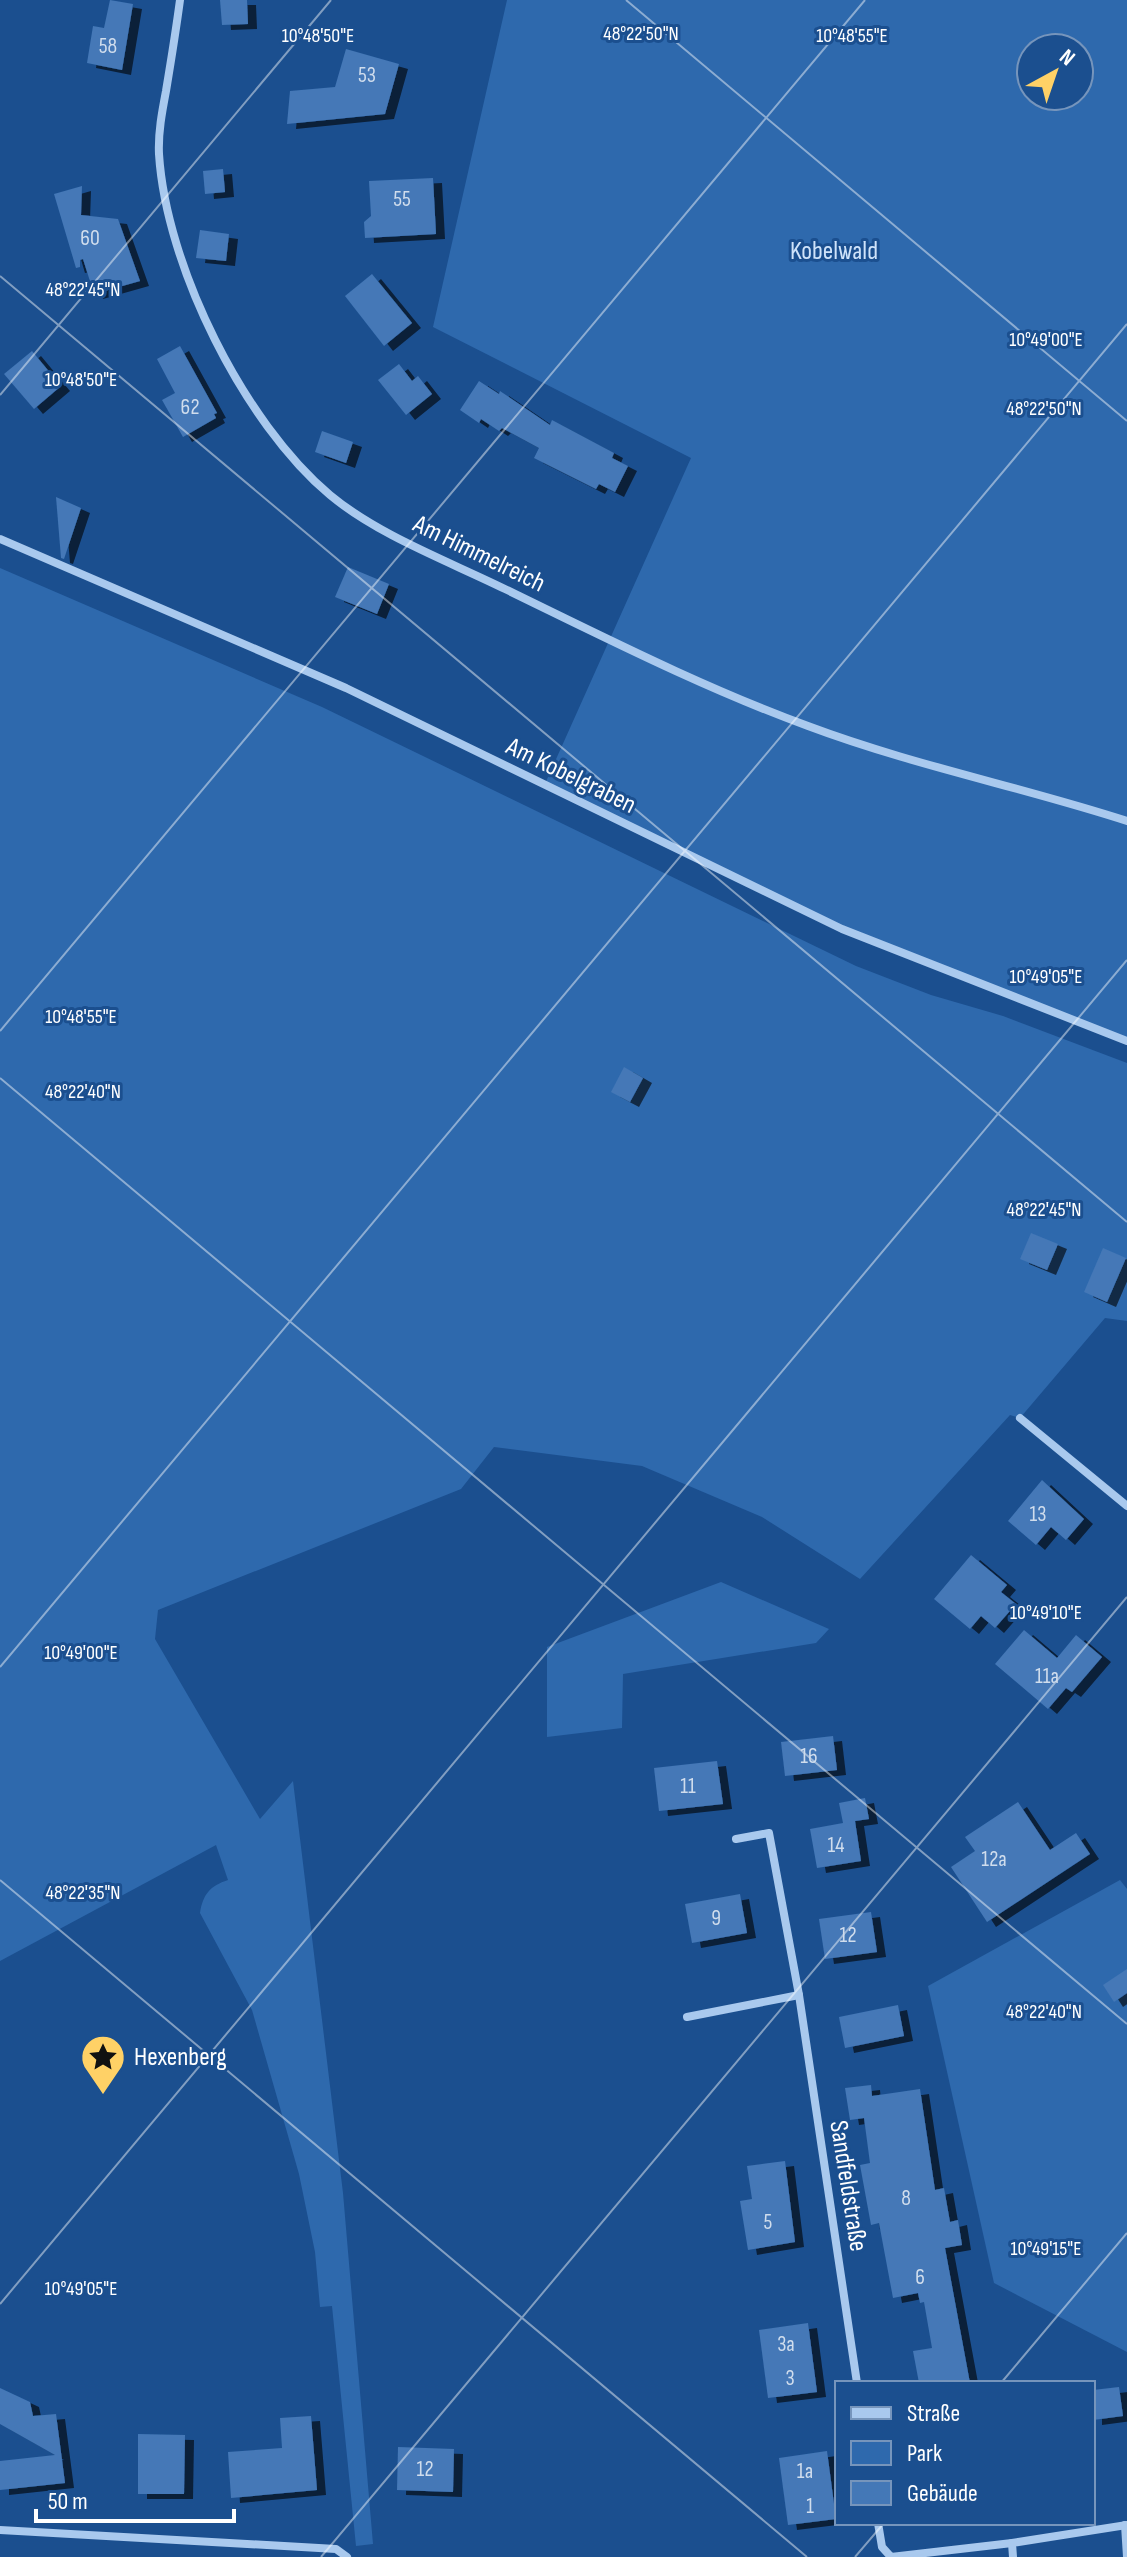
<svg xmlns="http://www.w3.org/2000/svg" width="1127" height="2557" viewBox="0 0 1127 2557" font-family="'Sofia Sans Condensed',sans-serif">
<defs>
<filter id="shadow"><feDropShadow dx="9" dy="5" stdDeviation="0" flood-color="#0009"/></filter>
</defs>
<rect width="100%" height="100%" fill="#1b4f8f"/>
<!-- green -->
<g fill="#2e69ad" fill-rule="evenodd">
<path d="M507,0h620v1041l-285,-112 -298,-143 147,-328 -258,-131zM1031,48h48v48h-48z"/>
<path d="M0,568l322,139 534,259 75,29 72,21 124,47v258l-22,-3 -85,100 -10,-3 -150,164 -98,-62 -120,-51 -148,-19 -33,42 -303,121 -3,29 105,180 33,-38 50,412 30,351 -17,2 -24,-240 -12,1 -5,-55 -16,-78 -47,-164 -52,-97c3,-19 10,-27 28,-33l-12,-35 -216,116z"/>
<polygon points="721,1582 829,1629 816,1643 623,1674 622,1728 547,1737 547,1647"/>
<polygon points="1120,1880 1127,1889 1127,2352 994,2283 928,1986"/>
</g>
<!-- building -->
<g fill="#4478b7" filter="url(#shadow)">
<polygon points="110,0 133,4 122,70 87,63 93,26 104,28"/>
<polygon points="220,0 247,0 248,24 222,25"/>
<polygon points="346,49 399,64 385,114 287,124 290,91 335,87"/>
<polygon points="223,169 225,192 205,194 203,171"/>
<polygon points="433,178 436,234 365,238 364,222 371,216 369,181"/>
<polygon points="82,186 81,215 118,219 140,281 94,294 83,259 80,260 80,267 76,268 54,194"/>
<polygon points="200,230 229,234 226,261 196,258"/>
<polygon points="372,274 412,323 384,346 345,296"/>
<polygon points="180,346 217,413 214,414 216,418 183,437 162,400 175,393 157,359"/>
<polygon points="32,351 61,386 34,409 4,374"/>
<polygon points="399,364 412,381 418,376 432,394 406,415 378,380"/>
<polygon points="479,381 499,394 500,391 550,425 552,420 614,453 612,458 628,466 615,492 599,484 596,489 534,458 539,448 502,428 499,431 481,419 479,423 460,410"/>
<polygon points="322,431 353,442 346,463 315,452"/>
<polygon points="56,497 81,508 64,559 61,558"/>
<polygon points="348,567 389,584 377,614 335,597"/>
<polygon points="624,1067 643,1078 630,1102 611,1092"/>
<polygon points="1031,1233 1058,1244 1047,1270 1020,1259"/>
<polygon points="1103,1248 1126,1258 1107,1302 1084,1292"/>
<polygon points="1042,1480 1084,1519 1066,1540 1051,1527 1036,1545 1008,1521"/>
<polygon points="971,1555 1007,1585 1001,1592 1016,1604 995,1628 981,1616 970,1629 934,1599"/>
<polygon points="1024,1630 1057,1658 1076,1635 1102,1657 1072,1692 1066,1688 1048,1709 995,1664"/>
<polygon points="833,1736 837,1770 785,1776 781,1742"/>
<polygon points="717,1761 723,1804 659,1811 654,1768"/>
<polygon points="865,1798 869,1819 855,1821 861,1861 817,1868 810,1829 843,1823 839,1803"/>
<polygon points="1018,1802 1050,1850 1076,1833 1090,1854 987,1922 951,1867 975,1851 965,1837"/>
<polygon points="740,1894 747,1933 692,1943 685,1904"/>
<polygon points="871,1912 877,1952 825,1959 819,1919"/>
<polygon points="1127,1969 1127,1993 1114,2002 1103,1985"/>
<polygon points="898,2005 904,2036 845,2048 839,2017"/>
<polygon points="871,2085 872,2096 920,2089 935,2190 944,2188 950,2222 958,2220 962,2245 945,2248 970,2383 919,2383 913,2351 932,2348 924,2302 920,2303 918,2293 893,2298 879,2223 871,2225 860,2165 870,2163 864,2118 850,2120 845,2088"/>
<polygon points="785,2161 795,2242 748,2250 740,2201 752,2199 747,2166"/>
<polygon points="808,2323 817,2392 768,2398 759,2330"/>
<polygon points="1119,2387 1123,2416 1093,2420 1093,2390"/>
<polygon points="0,2388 30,2402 33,2416 56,2414 65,2483 0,2490 0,2461 55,2455 0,2424"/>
<polygon points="311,2416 317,2490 231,2498 228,2452 282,2448 280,2418"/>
<polygon points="138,2434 185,2435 184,2494 138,2494"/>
<polygon points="398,2447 454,2449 453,2492 397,2490"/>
<polygon points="827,2451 836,2519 788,2525 779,2458"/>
</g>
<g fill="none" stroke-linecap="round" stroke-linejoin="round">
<!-- street -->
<g stroke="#a9c9ee" stroke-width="8">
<path d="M180,0c-4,30 -9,61 -14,91 -4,21 -8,42 -7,63 7,112 85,269 171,341 48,40 118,66 175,94 99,48 199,99 303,137 104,39 214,61 319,95"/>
<polyline points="0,539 346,688 842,929 1127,1041"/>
<polyline points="1020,1418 1127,1506"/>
<polyline points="736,1839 769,1833 799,1995 857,2383"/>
<polyline points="687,2017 799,1995"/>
<polyline points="878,2523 882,2547 891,2557 1012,2543 1127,2525"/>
<polyline points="1125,2525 1127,2557"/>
<polyline points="0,2530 336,2549 347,2557"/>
<polyline points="1012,2543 1013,2557"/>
</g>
</g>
<!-- ticks -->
<path fill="none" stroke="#fff" stroke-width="2" stroke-opacity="0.45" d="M626,0l501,421M0,276l1127,946M0,395l331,-395M0,1031l865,-1031M0,1078l1127,946M0,1667l1127,-1343M0,1880l807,677M0,2304l1127,-1344M1001,2383l126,-150M321,2557l806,-960M855,2557l29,-34"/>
<!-- icons -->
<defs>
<g id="sight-pin" transform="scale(2.3)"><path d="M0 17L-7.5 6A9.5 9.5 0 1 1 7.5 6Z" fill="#ffd166" stroke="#1b4f8f"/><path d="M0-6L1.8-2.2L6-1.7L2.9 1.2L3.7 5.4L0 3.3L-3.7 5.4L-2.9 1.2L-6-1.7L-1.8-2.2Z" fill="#111"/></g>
</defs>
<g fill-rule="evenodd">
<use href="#sight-pin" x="103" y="2057"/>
</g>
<g text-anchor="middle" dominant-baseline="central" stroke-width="6" stroke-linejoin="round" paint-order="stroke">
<!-- number labels -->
<g font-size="22" fill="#d0dded">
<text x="108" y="46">58</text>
<text x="367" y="75">53</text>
<text x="402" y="199">55</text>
<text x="90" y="238">60</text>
<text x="190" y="407">62</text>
<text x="1038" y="1514">13</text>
<text x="1047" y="1676">11a</text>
<text x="809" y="1756">16</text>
<text x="688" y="1786">11</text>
<text x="836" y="1845">14</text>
<text x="994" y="1859">12a</text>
<text x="716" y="1918">9</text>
<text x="848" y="1935">12</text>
<text x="906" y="2198">8</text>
<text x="768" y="2222">5</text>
<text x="920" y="2277">6</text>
<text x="786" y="2344">3a</text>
<text x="790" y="2378">3</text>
<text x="425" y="2469">12</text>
<text x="805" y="2471">1a</text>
<text x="810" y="2506">1</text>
</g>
<!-- park labels -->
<g font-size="26" fill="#cfe3fa" stroke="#1b4f8f">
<text x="834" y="251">Kobelwald</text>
</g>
<!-- street labels -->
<g font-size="26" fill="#fff" stroke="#1b4f8f">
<text transform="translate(479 554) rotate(26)">Am Himmelreich</text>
<text transform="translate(571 776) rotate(26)">Am Kobelgraben</text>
<text transform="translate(848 2186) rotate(81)">Sandfeldstraße</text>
</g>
<!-- poi labels -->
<g font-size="26" fill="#fff" stroke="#1b4f8f" text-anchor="start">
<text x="134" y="2057">Hexenberg</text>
</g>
</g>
<g font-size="20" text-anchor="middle" fill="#fff" stroke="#1b4f8f" stroke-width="6" stroke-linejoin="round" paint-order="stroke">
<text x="641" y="40">48°22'50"N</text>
<text x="318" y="42">10°48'50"E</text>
<text x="852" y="42">10°48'55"E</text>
<text x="83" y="296">48°22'45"N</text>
<text x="1046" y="346">10°49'00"E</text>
<text x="81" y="386">10°48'50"E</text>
<text x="1044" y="415">48°22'50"N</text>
<text x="1046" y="983">10°49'05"E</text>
<text x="81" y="1023">10°48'55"E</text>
<text x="83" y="1098">48°22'40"N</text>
<text x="1044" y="1216">48°22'45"N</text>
<text x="1046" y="1619">10°49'10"E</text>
<text x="81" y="1659">10°49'00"E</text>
<text x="83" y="1899">48°22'35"N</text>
<text x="1044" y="2018">48°22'40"N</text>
<text x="1046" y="2255">10°49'15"E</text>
<text x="81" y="2295">10°49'05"E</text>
</g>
<!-- legend -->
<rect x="835" y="2381" width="260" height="144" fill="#1b4f8f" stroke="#7695bc" stroke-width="2"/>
<rect x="851" y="2407" width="40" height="12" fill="#a9c9ee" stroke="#7695bc" stroke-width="2"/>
<text x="907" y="2421" font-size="24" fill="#ffffff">Straße</text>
<rect x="851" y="2441" width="40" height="24" fill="#2e69ad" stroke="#7695bc" stroke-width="2"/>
<text x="907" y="2461" font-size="24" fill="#ffffff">Park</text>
<rect x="851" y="2481" width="40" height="24" fill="#4478b7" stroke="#7695bc" stroke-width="2"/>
<text x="907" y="2501" font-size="24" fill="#ffffff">Gebäude</text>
<!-- north arrow -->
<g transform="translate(1055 72) rotate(40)"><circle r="38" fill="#1b4f8f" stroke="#7695bc" stroke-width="2"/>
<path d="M0-6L14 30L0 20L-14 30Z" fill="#ffd166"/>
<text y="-12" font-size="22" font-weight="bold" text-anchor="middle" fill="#ffffff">N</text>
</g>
<!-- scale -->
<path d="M36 2509v12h198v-12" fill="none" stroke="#ffffff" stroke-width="4"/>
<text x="48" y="2509" font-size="24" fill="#ffffff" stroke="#1b4f8f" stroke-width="6" paint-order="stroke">50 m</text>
</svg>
